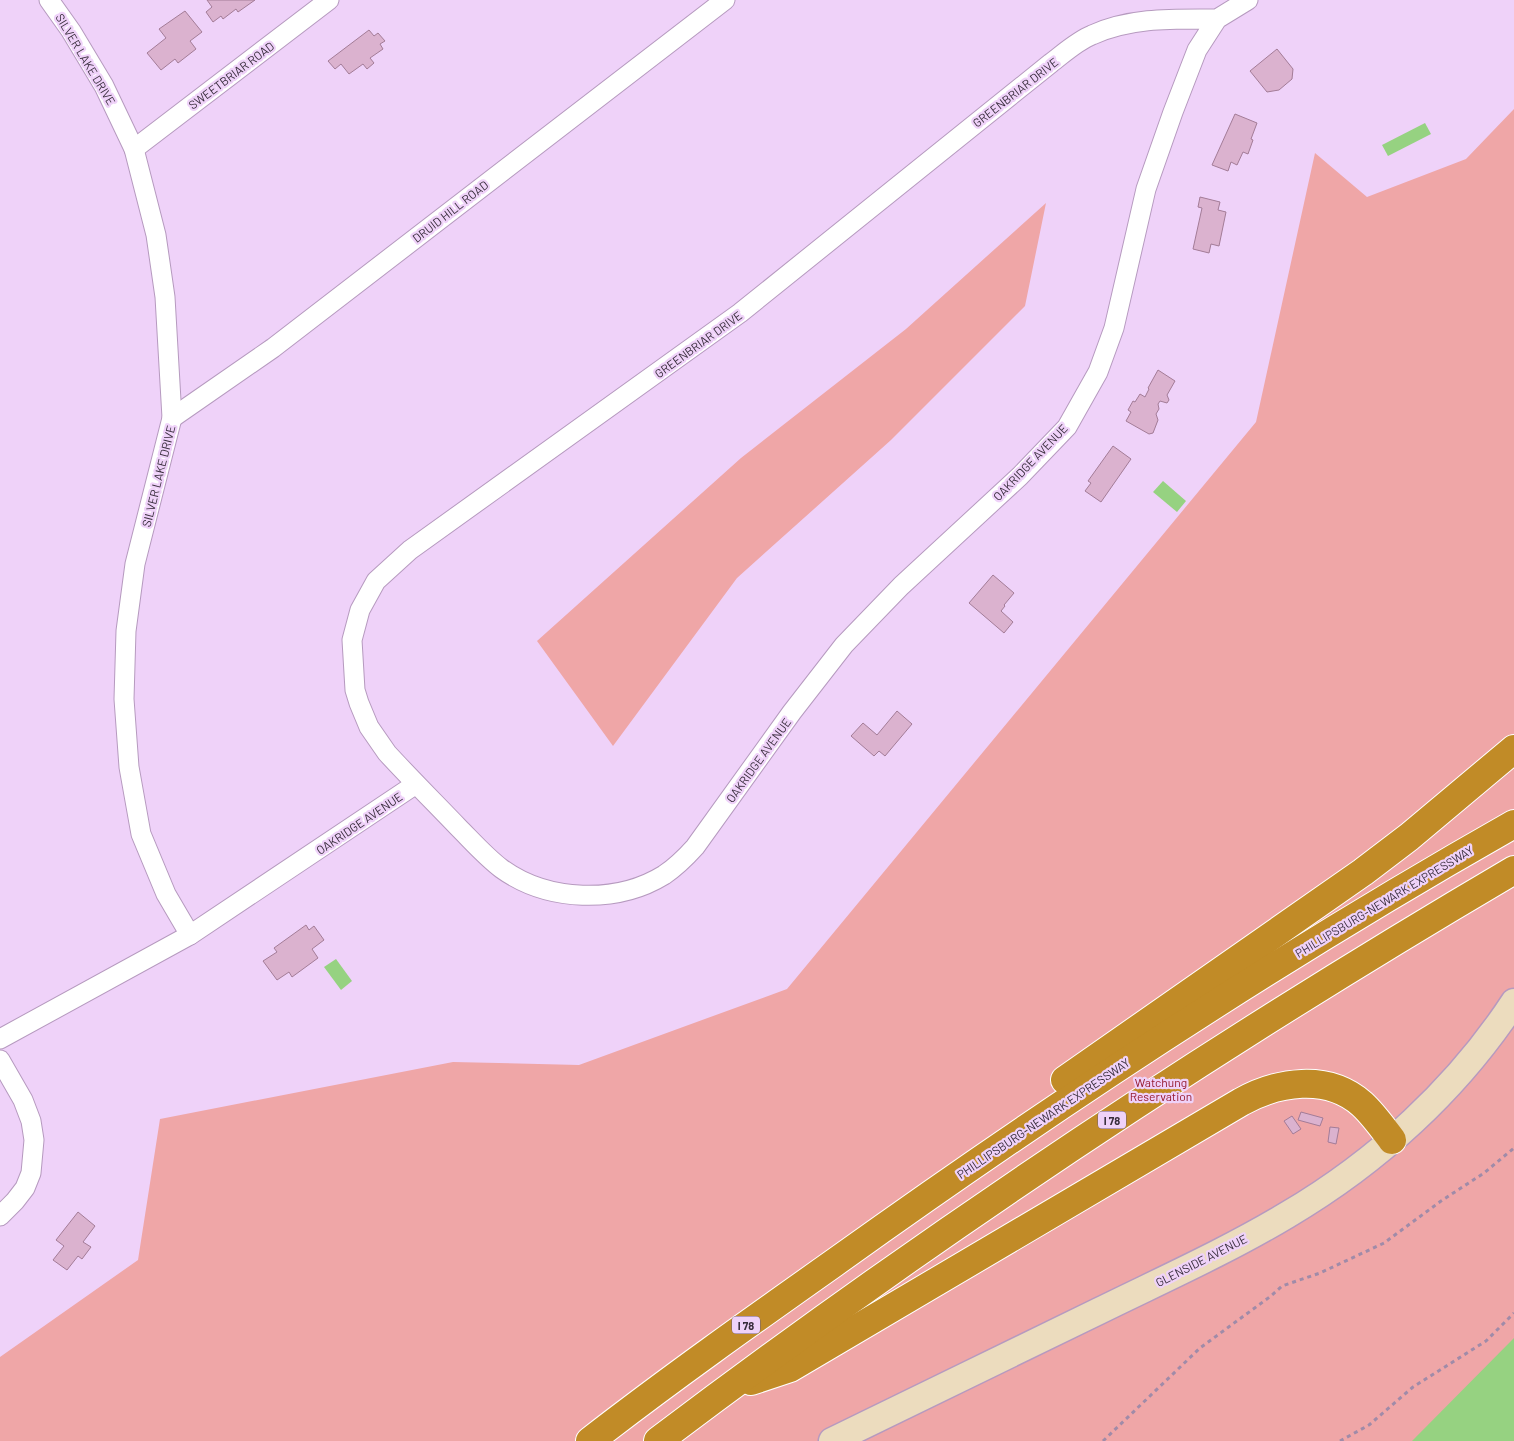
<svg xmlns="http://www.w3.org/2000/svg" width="1514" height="1441" viewBox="0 0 1514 1441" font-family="Barlow,sans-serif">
<rect width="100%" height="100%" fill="#efd2f9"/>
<!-- green -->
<g fill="#efa6a7">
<polygon points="1514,109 1514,1441 0,1441 0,1357 138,1260 160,1119 453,1062 579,1065 787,989 1256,422 1315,153 1367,197 1466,159"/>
<polygon points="1046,203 1025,306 891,440 737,578 613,746 537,641 741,458 906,329"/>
</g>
<!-- water -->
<g fill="#96d281">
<polygon points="1425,123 1431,134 1388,156 1382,145"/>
<polygon points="1163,481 1186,501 1177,512 1153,492"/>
<polygon points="336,959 352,981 341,990 324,967"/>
<polygon points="1514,1338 1514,1441 1412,1441"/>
</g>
<!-- building -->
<g fill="#dbb2cf" stroke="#a37c97">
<polygon points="207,0 255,0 238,12 236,9 223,19 221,16 213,22 206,12 212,7"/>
<polygon points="185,11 202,32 190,41 196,49 178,63 175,59 161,70 147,53 166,38 159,29"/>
<polygon points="369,30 374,36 378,33 385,41 380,44 383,49 370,58 374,63 367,69 363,64 349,74 341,64 335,69 328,61"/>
<polygon points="1277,49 1293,69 1292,79 1279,90 1267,92 1250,71"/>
<polygon points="1235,114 1257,123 1251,139 1253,140 1248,154 1243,152 1237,165 1231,162 1228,171 1212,165"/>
<polygon points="1200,197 1220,202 1218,210 1226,212 1219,246 1211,244 1209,253 1193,249 1202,208 1198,207"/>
<polygon points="1158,370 1175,381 1167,395 1169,400 1167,403 1160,401 1158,404 1159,409 1156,414 1158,420 1153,433 1149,434 1126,421 1131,412 1128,410 1133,401 1135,402 1140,394 1145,397 1149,389 1148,388"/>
<polygon points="1113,446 1131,459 1101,502 1085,491 1091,483 1088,481"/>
<polygon points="993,575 1014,593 1004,605 1005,606 1001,611 1013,622 1004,633 969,603"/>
<polygon points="897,711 912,724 885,756 879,751 874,756 851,736 863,723 877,735"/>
<polygon points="306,925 309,930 314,926 324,940 312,949 318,958 292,977 289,972 277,980 263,961 277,952 274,948"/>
<polygon points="1301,1112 1323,1118 1320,1126 1298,1120"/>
<polygon points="1292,1116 1301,1129 1293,1134 1284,1121"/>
<polygon points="1330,1127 1339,1128 1336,1144 1328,1142"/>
<polygon points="78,1212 95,1226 83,1242 91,1247 82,1259 78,1256 67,1270 53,1260 64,1246 56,1240"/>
</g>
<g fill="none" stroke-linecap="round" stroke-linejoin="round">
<!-- street casing -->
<g stroke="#b69abf" stroke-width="21">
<g id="street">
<polyline points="49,0 71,31 104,86 134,149 156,235 165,297 172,418 135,564 126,631 124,699 129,767 141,834 166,894 190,935"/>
<path d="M1217,19c-42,0 -86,-2 -125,16 -15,6 -29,19 -41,28l-311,250 -330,237 -34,31 -16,29 -8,30 3,50 4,13 10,24 18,26c23,25 47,49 71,74 14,14 28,30 44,42 46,33 115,35 162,6 12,-8 22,-18 31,-28l97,-135 52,-67 57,-59 119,-110 47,-49 31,-55 16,-44 32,-139 27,-77 24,-62 20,-31 31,-19"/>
<polyline points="134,149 329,0"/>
<polyline points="172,418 273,348 725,0"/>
<polyline points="0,1039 190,935 416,784"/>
<polyline points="0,1060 23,1100 31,1121 34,1140 31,1173 25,1188 15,1201 0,1216"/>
</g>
</g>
<!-- secondary casing -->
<g stroke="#b69abf" stroke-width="29">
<path id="secondary" d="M832,1441c89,-43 178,-87 267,-130 63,-31 128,-60 188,-96 90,-53 170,-126 227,-213"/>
</g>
<!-- highway casing -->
<g stroke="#fff" stroke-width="30">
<g id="highway">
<polyline points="1065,1080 1363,872 1409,837 1514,749"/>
<path d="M751,1381l39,-13 451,-266c36,-20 86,-29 121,2 11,10 21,24 30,36"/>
<path d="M590,1441c80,-62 162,-120 244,-178 219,-157 445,-306 680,-439"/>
<path d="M658,1441c274,-207 560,-397 856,-571"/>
</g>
</g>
<!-- path -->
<g stroke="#a08ba8" stroke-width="3" stroke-dasharray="4 4" stroke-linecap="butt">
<polyline points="1103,1441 1200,1348 1271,1296 1282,1286 1320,1273 1384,1243 1441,1201 1484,1173 1514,1148"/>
<polyline points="1340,1441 1369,1425 1413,1387 1486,1341 1514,1313"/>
</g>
<!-- street -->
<use href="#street" stroke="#fff" stroke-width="19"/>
<!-- secondary -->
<use href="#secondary" stroke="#ecdcbe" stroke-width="26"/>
<!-- highway -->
<use href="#highway" stroke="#c18b27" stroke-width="28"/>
</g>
<g text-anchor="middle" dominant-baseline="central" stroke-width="4.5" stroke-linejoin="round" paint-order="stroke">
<!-- shield labels -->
<g fill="#efd2f9" stroke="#6f5e75" stroke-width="1">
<rect x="1098" y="1111.5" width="28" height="17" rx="4"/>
<rect x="732" y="1316.5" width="28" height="17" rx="4"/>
</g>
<g font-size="11" font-weight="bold" fill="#382d3c">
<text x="1112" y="1120">I 78</text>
<text x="746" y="1325">I 78</text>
</g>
<!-- street labels -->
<g font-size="12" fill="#382d3c" stroke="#efd2f9">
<text transform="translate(86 59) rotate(59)">SILVER LAKE DRIVE</text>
<text transform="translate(231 75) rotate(-37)">SWEETBRIAR ROAD</text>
<text transform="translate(1015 92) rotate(-38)">GREENBRIAR DRIVE</text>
<text transform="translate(450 211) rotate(-38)">DRUID HILL ROAD</text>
<text transform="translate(698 344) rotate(-36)">GREENBRIAR DRIVE</text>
<text transform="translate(1030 462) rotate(-46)">OAKRIDGE AVENUE</text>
<text transform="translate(158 476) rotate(-76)">SILVER LAKE DRIVE</text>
<text transform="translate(758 760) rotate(-54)">OAKRIDGE AVENUE</text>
<text transform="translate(359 823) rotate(-34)">OAKRIDGE AVENUE</text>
<text transform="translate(1384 901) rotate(-31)">PHILLIPSBURG-NEWARK EXPRESSWAY</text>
<text transform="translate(1043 1118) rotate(-34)">PHILLIPSBURG-NEWARK EXPRESSWAY</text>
<text transform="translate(1201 1260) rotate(-27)">GLENSIDE AVENUE</text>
</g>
<!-- park labels -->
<g font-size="12" fill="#951a30" stroke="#efd2f9">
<text x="1161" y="1082">Watchung<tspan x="1161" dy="14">Reservation</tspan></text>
</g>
</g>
</svg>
